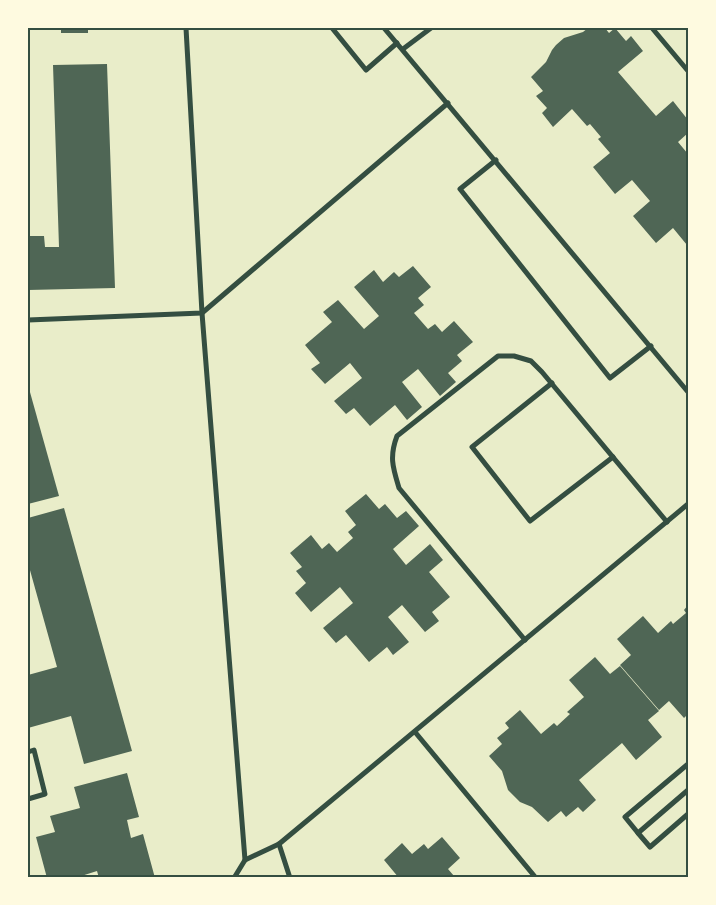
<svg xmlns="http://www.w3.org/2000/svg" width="716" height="905" viewBox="0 0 716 905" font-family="'Work Sans',sans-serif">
<rect width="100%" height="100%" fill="#e9edc9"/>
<!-- building -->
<g fill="#4f6655">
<rect x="61" y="28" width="27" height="5"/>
<polygon points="588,28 605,28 609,33 615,28 626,41 631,36 643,51 618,72 656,116 673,101 688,120 688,133 678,142 688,154 688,244 687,245 673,228 656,243 633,216 650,201 632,180 615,194 593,167 610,153 598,139 601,137 590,124 587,126 572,109 553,127 542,113 547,108 536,96 543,91 531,77 546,62 552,50 556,45 564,38 583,32"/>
<polygon points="107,64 115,288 28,290 28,236 44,236 45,247 59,247 53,65"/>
<polygon points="413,266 431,287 418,298 424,305 414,313 428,329 435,324 442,332 454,321 473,342 457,355 462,361 448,373 456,382 440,396 418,369 402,382 422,407 407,420 395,405 370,426 354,408 346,414 334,401 362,378 350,363 325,384 311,369 320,363 305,345 332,322 323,312 338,300 364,329 379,316 354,287 374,270 383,282 394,272 399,277"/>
<polygon points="28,385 59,496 28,504"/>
<polygon points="366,494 379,509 385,504 397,518 406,511 419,526 393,549 406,565 430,544 443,560 429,572 450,597 432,612 439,621 425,632 402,605 388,617 409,642 393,655 387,647 369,662 346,635 336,643 323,628 353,603 340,587 311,612 295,593 306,583 296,571 302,567 290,553 311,535 322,549 329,543 337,552 353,538 348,532 356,525 345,511"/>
<polygon points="64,508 132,751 84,764 71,716 28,728 28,675 57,667 28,563 28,518"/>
<polygon points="688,605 688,714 684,718 669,701 659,710 620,665 631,655 617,639 643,616 658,633 671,621 673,624 686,613 684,610"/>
<polygon points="595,657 610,674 620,666 659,711 648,720 662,737 636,760 622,743 579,780 596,800 583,812 578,807 566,817 561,811 548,822 532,807 520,802 508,790 502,771 489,756 502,744 497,738 509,728 505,723 520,710 541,734 554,723 557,726 570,714 567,712 584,697 569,680"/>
<polygon points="127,773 139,817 127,820 131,838 143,834 155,878 99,878 97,871 75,878 47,878 36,837 55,832 50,816 80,808 74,787"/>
<polygon points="442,837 460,858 448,869 454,876 452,878 399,878 384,860 402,843 412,854 424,844 428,849"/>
</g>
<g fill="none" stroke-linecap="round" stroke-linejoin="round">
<!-- minor -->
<g stroke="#344e41" stroke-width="5">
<polyline points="186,28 202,313 245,860"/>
<polyline points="332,28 366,70 397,43"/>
<polyline points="384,28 688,392"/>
<polyline points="652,28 688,71"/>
<polyline points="403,49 431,28"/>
<polyline points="496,160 460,189 610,378 651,346"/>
<polyline points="28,320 202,313 448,103"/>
<polyline points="552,383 472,447 530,521 613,457"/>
<path d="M525,640l-126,-152c-6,-20 -10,-31 -2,-52l101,-80h16l17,5 11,11 125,150"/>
<polyline points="415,732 536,878"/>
<polyline points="28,752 34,750 45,794 28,799"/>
<polyline points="688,764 625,817 638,833 688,790"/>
<polyline points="638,833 650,847 688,814"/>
<polyline points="279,844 290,878"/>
<polyline points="28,877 28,878"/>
<polyline points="234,878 245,860 279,844 688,504"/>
</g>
</g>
<!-- border -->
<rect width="716" height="905" fill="none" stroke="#fefae0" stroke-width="58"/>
<rect x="29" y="29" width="658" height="847" fill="none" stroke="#344e41" stroke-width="2"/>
</svg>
